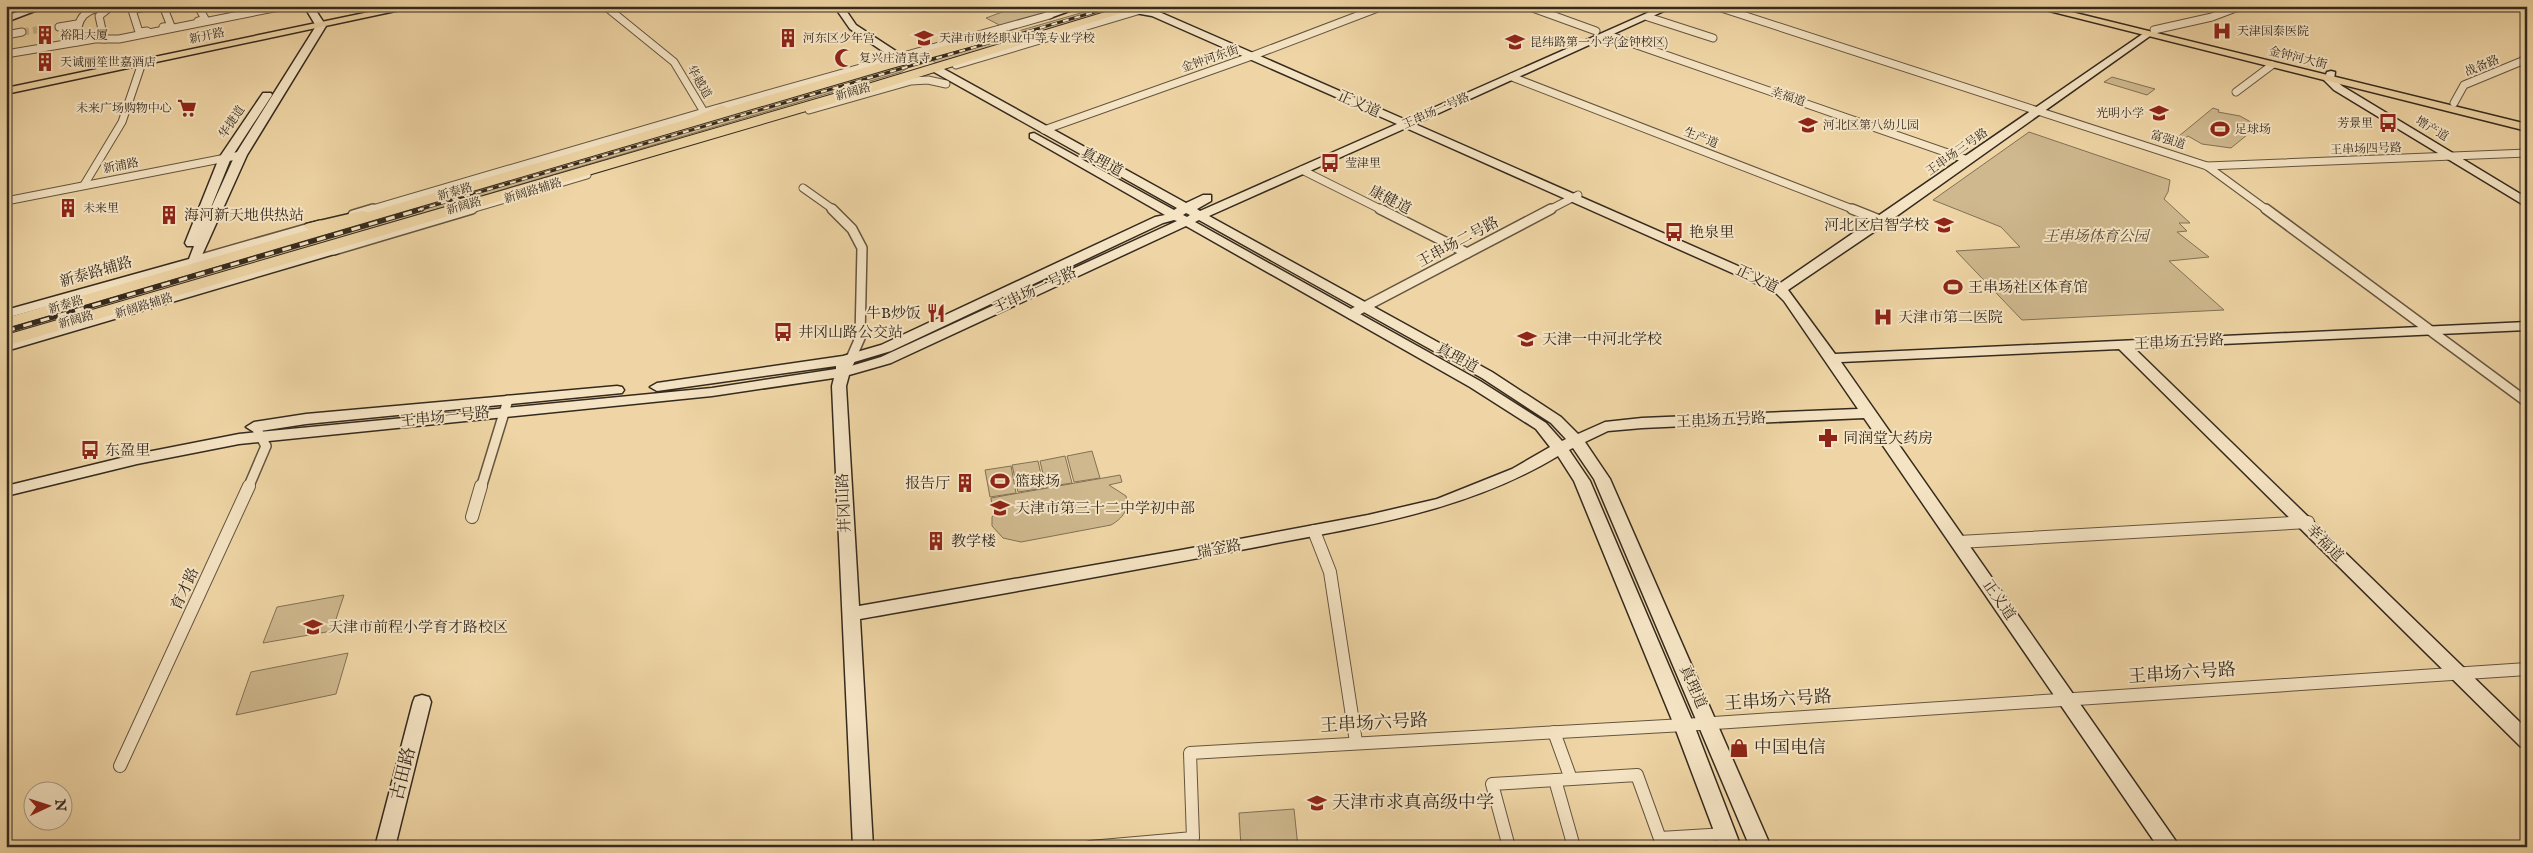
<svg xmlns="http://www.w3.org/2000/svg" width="2533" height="853" viewBox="0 0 2533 853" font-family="'IM FELL English','Noto Serif SC',serif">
<rect width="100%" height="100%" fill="#efd5a5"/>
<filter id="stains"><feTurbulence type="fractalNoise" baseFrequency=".004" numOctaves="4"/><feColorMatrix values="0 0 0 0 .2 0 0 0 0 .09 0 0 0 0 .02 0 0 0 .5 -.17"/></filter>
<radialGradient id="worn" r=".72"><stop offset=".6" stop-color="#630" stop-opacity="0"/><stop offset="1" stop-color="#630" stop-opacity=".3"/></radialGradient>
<!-- green -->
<g fill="#cfb88e" stroke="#827156">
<polygon points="1018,6 1074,6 1003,27 986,18"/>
<polygon points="1105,6 1129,6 936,63 928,57"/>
<polygon points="903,65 908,68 901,72 6,336 6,327"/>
<polygon points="2112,77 2155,89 2147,95 2104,82"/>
<polygon points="2213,108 2219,110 2218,112 2240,116 2258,126 2231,148 2202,144 2188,136 2185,138 2179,136"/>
<polygon points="2029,132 2170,180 2168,192 2164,199 2190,223 2179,223 2187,231 2177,232 2209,257 2169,261 2224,310 2022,320 1956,251 2020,247 2001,227 1933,200"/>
<polygon points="1092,451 1100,478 1074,482 1067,456"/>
<polygon points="1065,456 1072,483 1046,487 1040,461"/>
<polygon points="1038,461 1044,488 1018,492 1012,465"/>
<polygon points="1011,466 1016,493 990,497 985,470"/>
<path d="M1120,475l2,7 -13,3 17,11c3,14 -3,22 -15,29l-90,17 -18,-4 -11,-12v-9l8,-11 -8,1 -1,-9z"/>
<polygon points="344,595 332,631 263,643 277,607"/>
<polygon points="348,653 336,694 236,715 251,672"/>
<polygon points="1294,809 1298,847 1241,847 1239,813"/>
</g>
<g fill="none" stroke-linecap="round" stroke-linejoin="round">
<!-- street-tunnel -->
<polyline stroke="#cab38a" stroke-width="7" stroke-dasharray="7 4" stroke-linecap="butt" points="22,32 59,27"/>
<!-- street-far2 casing -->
<g stroke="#645540" stroke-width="9">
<g id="street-far2">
<polyline points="163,6 171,26 163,27"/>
<polyline points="198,6 205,19 198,21"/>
<polyline points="379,6 381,9"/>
<polyline points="605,6 674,62 704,112"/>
<polyline points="1527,6 1596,31"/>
<polyline points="1715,6 2207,166 2267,210"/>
<polyline points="132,10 139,32 147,31"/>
<polyline points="132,10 149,6"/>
<polyline points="1648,17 1713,38"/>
<polyline points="59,27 77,24"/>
<polyline points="2154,30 2212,17 2241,6"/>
<polyline points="6,35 22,32"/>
<polyline points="1608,35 1968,160"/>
<polyline points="104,39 99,16 109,8"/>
<path d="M77,42c-1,-25 8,-35 34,-35"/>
<polyline points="6,54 95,39 119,39 284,6"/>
<polyline points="956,65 1154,6"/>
<polyline points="1512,77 1855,210"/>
<polyline points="2236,92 2272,65"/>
<polyline points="2454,103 2464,85 2527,59"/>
<polyline points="809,110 911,81 928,80 946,84"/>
<polyline points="1044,130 1252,56 1383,6"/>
<polyline points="2207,166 2527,153"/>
<polyline points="1302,170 1382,210"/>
<polyline points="84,185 122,122 142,63"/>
<polyline points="803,188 834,210"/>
<polyline points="6,201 241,155"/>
<polyline points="369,210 704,112 1050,15 1048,6"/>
<polyline points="468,210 587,175"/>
<polyline points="1549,210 1578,195"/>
</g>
</g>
<!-- street-far1 casing -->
<g stroke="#645540" stroke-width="12">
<g id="street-far1">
<polyline points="832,209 852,229 862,248 860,338 849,363"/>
<polyline points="1380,209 1467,253"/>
<polyline points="1852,209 1882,221"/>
<polyline points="2266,209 2527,402"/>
<polyline points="353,215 373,209"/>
<polyline points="334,250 472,209"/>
<polyline points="194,261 320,225"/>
<polyline points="1351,314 1551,209"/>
<polyline points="248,488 266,446 258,432"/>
<polyline points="481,488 508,400"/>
</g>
</g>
<!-- street casing -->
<g stroke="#645540" stroke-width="14">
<g id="street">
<polyline points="472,517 481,486"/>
<polyline points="1314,531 1330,572 1356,742"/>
<polyline points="1959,542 2308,522"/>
<polyline points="1554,732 1571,779"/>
<polyline points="120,766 249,486"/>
<polyline points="1555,780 1574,847"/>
<polyline points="1660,838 1726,834"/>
<polyline points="1090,847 1193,838 1190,753 1684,725 2527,669"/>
<polyline points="1509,847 1492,784 1637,775 1663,847"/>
</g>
</g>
<!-- secondary casing -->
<g stroke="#352a1e" stroke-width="3">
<g id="secondary">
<polygon points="34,6 48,6 6,22 6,16"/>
<polygon points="304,6 313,6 326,26 247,155 198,264 6,318 6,310 189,259 194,246 187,246 185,243 219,158 263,93 271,93 272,95 231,158 207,217 235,155 316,26"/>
<polygon points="834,6 843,6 856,25 908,59 908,63 900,63 850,29"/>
<polygon points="1069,6 1083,6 1050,18 1045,15"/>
<path d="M1663,6h12l-260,118 364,160 368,-253 3,1v4l-266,189 -96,65 47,64 692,-32v8l-393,18 393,381v20l-7,-3 -401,-397 -278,13 339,485h-22l-294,-429 -222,10 -34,3 -23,11 25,37 161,368h-21l-156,-368 -21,-31 -4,2 21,31 104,244 47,122h-21l-46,-122 -100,-244 -16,-25c-95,57 -200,71 -307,92 -130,25 -261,48 -391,71l13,228h-20l-21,-461 2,-8 -122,18 -473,48 -102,20 -131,32v-10l131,-32 102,-20 473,-46 124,-19v-3l-179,25 -7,-4 7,-4 186,-27 38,-11 274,-128 10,-2 -135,-77v-4l4,-1 140,77 3,-2 -243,-136v-4h8l244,135 17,-8h8v6l-14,8 3,2 197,-87 -245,-108 -17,-3v-4l22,2 249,109zM1406,128l369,164 9,9 74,108 -216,9 -37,4 -27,12 -17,-17 -69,-45 -283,-156zM1186,213l4,2 -3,2 -4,-2zM1174,220l3,1 -296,136 -30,9v-3l40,-12 272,-128zM1199,220l283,158 69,45 15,16 -4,2 -16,-18 -66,-42 -285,-159zM1186,226l284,161 66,42 14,18 -38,22 -75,30 -69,16 -187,35 -322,56 -13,-220 3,-11 42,-12z"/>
<polygon points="2522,6 2527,6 2527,9 2523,8"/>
<polygon points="2331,71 2335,72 2334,79 2342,86 2527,198 2527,207 2334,90 2324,80 2327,72"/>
<polygon points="334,246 338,247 340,250 338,253 6,351 6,343"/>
<polygon points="617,386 622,387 624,390 622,393 306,424 254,432 246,427 254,422 306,414"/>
<polygon points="422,695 429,697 431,702 395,847 375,847 413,702 415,697"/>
</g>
</g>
<!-- primary casing -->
<g stroke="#352a1e" stroke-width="3">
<g id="primary">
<polygon points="6,6 13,6 10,13 6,14"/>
<polygon points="398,6 419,6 6,94 6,88"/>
<polygon points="2029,6 2047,6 2527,124 2527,131"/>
<polygon points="722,105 728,108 726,110 695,123 691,124 685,121"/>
<polygon points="362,211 367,212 369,215 367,218 311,231 304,227 306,224"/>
</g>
</g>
<!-- highway casing -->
<g stroke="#352a1e" stroke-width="2">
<g id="highway">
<polygon points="1069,6 1087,6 1078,10 1070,10"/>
<polygon points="1125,6 1144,6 871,92 6,346 6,335 861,86"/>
<polygon points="999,31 1005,35 1003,38 892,68 6,328 6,318 884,62"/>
</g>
</g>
<!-- street-far2 -->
<use href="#street-far2" stroke="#f5e4c4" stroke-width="7"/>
<!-- street-far1 -->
<use href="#street-far1" stroke="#f5e4c4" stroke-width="9"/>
<!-- street -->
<use href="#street" stroke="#f5e4c4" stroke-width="12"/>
<!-- secondary -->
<use href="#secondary" fill="#f5e4c4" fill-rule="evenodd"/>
<!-- primary -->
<use href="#primary" fill="#efd5a5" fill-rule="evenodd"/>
<!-- highway -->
<use href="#highway" fill="#efd5a5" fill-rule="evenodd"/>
<!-- rail-far1 casing -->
<g stroke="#352a1e" stroke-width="3">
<polyline id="rail-far1" points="418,210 1115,6"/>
</g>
<!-- rail casing -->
<g stroke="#352a1e" stroke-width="5">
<polyline id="rail" points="6,331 422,209"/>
</g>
<!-- rail-far1 -->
<use href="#rail-far1" stroke="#f5e4c4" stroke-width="2" stroke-dasharray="6" stroke-linecap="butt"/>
<!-- rail -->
<use href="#rail" stroke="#f5e4c4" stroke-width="3" stroke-dasharray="9" stroke-linecap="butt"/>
</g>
<!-- icons -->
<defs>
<g id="hospital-bare" transform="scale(1.5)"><path d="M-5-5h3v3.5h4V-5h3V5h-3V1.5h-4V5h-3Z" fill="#8f2418" stroke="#f5e4c4" stroke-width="2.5" paint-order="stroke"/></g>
<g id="building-bare" transform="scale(1.5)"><path d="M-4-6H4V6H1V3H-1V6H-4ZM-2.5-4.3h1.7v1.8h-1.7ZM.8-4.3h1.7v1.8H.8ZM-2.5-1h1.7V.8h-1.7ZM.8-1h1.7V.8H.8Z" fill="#8f2418" stroke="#f5e4c4" stroke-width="2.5" paint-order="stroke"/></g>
<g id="school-bare" transform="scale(1.5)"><path d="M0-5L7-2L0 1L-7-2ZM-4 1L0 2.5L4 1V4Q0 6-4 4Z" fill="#8f2418" stroke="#f5e4c4" stroke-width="2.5" paint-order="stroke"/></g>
<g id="mosque-bare" transform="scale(1.5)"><path d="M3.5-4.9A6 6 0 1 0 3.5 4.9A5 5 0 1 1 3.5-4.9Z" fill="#8f2418" stroke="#f5e4c4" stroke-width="2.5" paint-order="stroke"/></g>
<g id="supermarket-bare" transform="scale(1.5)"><path d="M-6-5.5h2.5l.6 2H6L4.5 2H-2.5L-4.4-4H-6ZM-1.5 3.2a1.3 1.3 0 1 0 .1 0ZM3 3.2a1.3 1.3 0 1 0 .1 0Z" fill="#8f2418" stroke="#f5e4c4" stroke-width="2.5" paint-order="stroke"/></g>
<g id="bus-bare" transform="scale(1.5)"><path d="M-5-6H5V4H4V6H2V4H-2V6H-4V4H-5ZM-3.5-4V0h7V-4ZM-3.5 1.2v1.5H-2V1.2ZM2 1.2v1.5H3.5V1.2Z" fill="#8f2418" stroke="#f5e4c4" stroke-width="2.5" paint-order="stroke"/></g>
<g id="stadium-bare" transform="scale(1.5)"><path d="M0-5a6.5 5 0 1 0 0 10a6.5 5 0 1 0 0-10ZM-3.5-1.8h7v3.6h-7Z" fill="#8f2418" stroke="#f5e4c4" stroke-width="2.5" paint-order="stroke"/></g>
<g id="restaurant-bare" transform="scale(1.5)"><path d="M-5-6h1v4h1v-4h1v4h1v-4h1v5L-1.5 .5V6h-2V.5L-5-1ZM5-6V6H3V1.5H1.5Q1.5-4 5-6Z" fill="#8f2418" stroke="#f5e4c4" stroke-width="2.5" paint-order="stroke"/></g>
<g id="pharmacy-bare" transform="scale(1.5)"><path d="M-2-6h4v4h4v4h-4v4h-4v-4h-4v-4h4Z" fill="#8f2418" stroke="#f5e4c4" stroke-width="2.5" paint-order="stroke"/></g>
<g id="shop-bare" transform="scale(1.5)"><path d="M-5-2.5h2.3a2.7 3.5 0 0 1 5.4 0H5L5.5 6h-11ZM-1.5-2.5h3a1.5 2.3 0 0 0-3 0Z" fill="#8f2418" stroke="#f5e4c4" stroke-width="2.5" paint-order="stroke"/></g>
</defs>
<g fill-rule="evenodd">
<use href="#hospital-bare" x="2222" y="31"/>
<use href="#building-bare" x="45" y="35"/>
<use href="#building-bare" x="788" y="38"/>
<use href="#school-bare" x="924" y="38"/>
<use href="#school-bare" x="1515" y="42"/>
<use href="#mosque-bare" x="844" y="58"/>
<use href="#building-bare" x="45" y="62"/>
<use href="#supermarket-bare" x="187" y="108"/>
<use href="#school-bare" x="2159" y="113"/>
<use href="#bus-bare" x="2388" y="123"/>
<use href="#school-bare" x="1808" y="125"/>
<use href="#stadium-bare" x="2220" y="129"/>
<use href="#bus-bare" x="1330" y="163"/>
<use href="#building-bare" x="68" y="208"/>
<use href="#building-bare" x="169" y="215"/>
<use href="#school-bare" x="1944" y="225"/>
<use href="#bus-bare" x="1674" y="232"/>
<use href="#stadium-bare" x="1953" y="287"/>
<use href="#restaurant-bare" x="936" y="313"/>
<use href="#hospital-bare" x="1883" y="317"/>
<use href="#bus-bare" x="783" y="332"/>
<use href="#school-bare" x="1527" y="339"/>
<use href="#pharmacy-bare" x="1828" y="438"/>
<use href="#bus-bare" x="90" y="450"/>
<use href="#stadium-bare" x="1000" y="481"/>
<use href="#building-bare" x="965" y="483"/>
<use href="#school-bare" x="1000" y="508"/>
<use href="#building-bare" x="936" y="541"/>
<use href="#school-bare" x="313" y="627"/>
<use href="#shop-bare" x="1739" y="748"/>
<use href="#school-bare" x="1317" y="803"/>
</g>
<g text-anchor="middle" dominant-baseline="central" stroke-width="4" stroke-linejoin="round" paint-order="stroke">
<!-- far-poi labels -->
<g font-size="12" fill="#352a1e" stroke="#f5e4c4" text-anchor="start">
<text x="2237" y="31">天津国泰医院</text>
<text x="60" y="35">裕阳大厦</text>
<text x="803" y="38">河东区少年宫</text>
<text x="939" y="38">天津市财经职业中等专业学校</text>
<text x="1530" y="42">昆纬路第一小学(金钟校区)</text>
<text x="859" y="58">复兴庄清真寺</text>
<text x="60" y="62">天诚丽笙世嘉酒店</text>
<text x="172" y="108" text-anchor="end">未来广场购物中心</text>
<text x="2144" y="113" text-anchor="end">光明小学</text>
<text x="2373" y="123" text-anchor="end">芳景里</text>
<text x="1823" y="125">河北区第八幼儿园</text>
<text x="2235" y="129">足球场</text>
<text x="1345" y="163">莹津里</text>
<text x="83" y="208">未来里</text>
</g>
<!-- far-street labels -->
<g font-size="12" fill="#352a1e" stroke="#f5e4c4">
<text transform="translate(207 36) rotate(-12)">新开路</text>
<text transform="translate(2298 58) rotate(14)">金钟河大街</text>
<text transform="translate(1210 59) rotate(-19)">金钟河东街</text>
<text transform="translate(2482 66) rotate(-23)">战备路</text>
<text transform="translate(699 82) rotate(59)">华越道</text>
<text transform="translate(853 92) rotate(-16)">新阔路</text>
<text transform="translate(1788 97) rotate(19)">幸福道</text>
<text transform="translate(1436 111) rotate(-24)">王串场一号路</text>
<text transform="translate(232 122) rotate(-56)">华捷道</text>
<text transform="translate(2432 129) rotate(31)">增产道</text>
<text transform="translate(1701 138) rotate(21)">生产道</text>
<text transform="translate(2168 140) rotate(18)">富强道</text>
<text transform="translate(2366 149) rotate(-2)">王串场四号路</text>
<text transform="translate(1957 152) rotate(-35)">王串场三号路</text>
<text transform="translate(121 166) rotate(-11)">新浦路</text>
<text transform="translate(533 191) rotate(-17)">新阔路辅路</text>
<text transform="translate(455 192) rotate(-16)">新泰路</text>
<text transform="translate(464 206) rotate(-16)">新阔路</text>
<text transform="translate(66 305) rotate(-17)">新泰路</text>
<text transform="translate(144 306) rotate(-17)">新阔路辅路</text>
<text transform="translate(76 320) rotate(-16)">新阔路</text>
</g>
<!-- street labels -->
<g font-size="15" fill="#352a1e" stroke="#f5e4c4">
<text transform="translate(1359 104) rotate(24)">正义道</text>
<text transform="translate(1102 162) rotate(28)">真理道</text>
<text transform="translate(1390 200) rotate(27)">康健道</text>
<text transform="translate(1458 242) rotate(-28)">王串场二号路</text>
<text transform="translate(96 272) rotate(-16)">新泰路辅路</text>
<text transform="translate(1757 279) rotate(26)">正义道</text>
<text transform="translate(1035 290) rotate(-25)">王串场一号路</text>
<text transform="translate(2179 342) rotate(-3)">王串场五号路</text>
<text transform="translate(1457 358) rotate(29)">真理道</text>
<text transform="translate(445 417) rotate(-6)">王串场一号路</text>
<text transform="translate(1721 420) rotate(-3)">王串场五号路</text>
<text transform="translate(844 503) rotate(-93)">井冈山路</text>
<text transform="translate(2325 543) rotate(45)">幸福道</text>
<text transform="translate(1219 549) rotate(-11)">瑞金路</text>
<text transform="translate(185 589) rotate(-65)">育才路</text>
<text transform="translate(1999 600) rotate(55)">正义道</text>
<text transform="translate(1693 687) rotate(66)">真理道</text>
</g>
<!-- poi labels -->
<g font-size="15" fill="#352a1e" stroke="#f5e4c4" text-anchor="start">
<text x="184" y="215">海河新天地供热站</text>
<text x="1929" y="225" text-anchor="end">河北区启智学校</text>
<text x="1689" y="232">艳泉里</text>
<text x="1968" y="287">王串场社区体育馆</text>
<text x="921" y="313" text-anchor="end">牛B炒饭</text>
<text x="1898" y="317">天津市第二医院</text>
<text x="798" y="332">井冈山路公交站</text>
<text x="1542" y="339">天津一中河北学校</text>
<text x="1843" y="438">同润堂大药房</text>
<text x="105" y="450">东盈里</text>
<text x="1015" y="481">篮球场</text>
<text x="950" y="483" text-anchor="end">报告厅</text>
<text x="1015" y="508">天津市第三十二中学初中部</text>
<text x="951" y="541">教学楼</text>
<text x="328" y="627">天津市前程小学育才路校区</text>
</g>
<!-- park labels -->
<g font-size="15" font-style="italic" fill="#544634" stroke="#f5e4c4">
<text x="2096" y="236">王串场体育公园</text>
</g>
<!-- near-street labels -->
<g font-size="18" fill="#352a1e" stroke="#f5e4c4">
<text transform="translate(2182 674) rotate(-4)">王串场六号路</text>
<text transform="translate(1778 701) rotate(-4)">王串场六号路</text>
<text transform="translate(1374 724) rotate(-3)">王串场六号路</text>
<text transform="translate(404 774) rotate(-76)">古田路</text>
</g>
<!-- near-poi labels -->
<g font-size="18" fill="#352a1e" stroke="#f5e4c4" text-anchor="start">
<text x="1754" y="748">中国电信</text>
<text x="1332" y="803">天津市求真高级中学</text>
</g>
</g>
<!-- margin -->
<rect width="2533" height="853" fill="none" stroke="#efd5a5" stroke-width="25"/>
<rect x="8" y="8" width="2518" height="838" fill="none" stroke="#352a1e" stroke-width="2.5"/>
<rect x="12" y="12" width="2508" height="828" fill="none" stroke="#352a1e"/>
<!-- north arrow -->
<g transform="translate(48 806) rotate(86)"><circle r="24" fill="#f5e4c4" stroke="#a89a82"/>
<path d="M0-4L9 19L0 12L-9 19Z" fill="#8f2418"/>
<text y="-8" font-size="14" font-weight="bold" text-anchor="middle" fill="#352a1e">N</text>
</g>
<rect width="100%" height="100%" filter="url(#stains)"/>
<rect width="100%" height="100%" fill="url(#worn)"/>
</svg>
